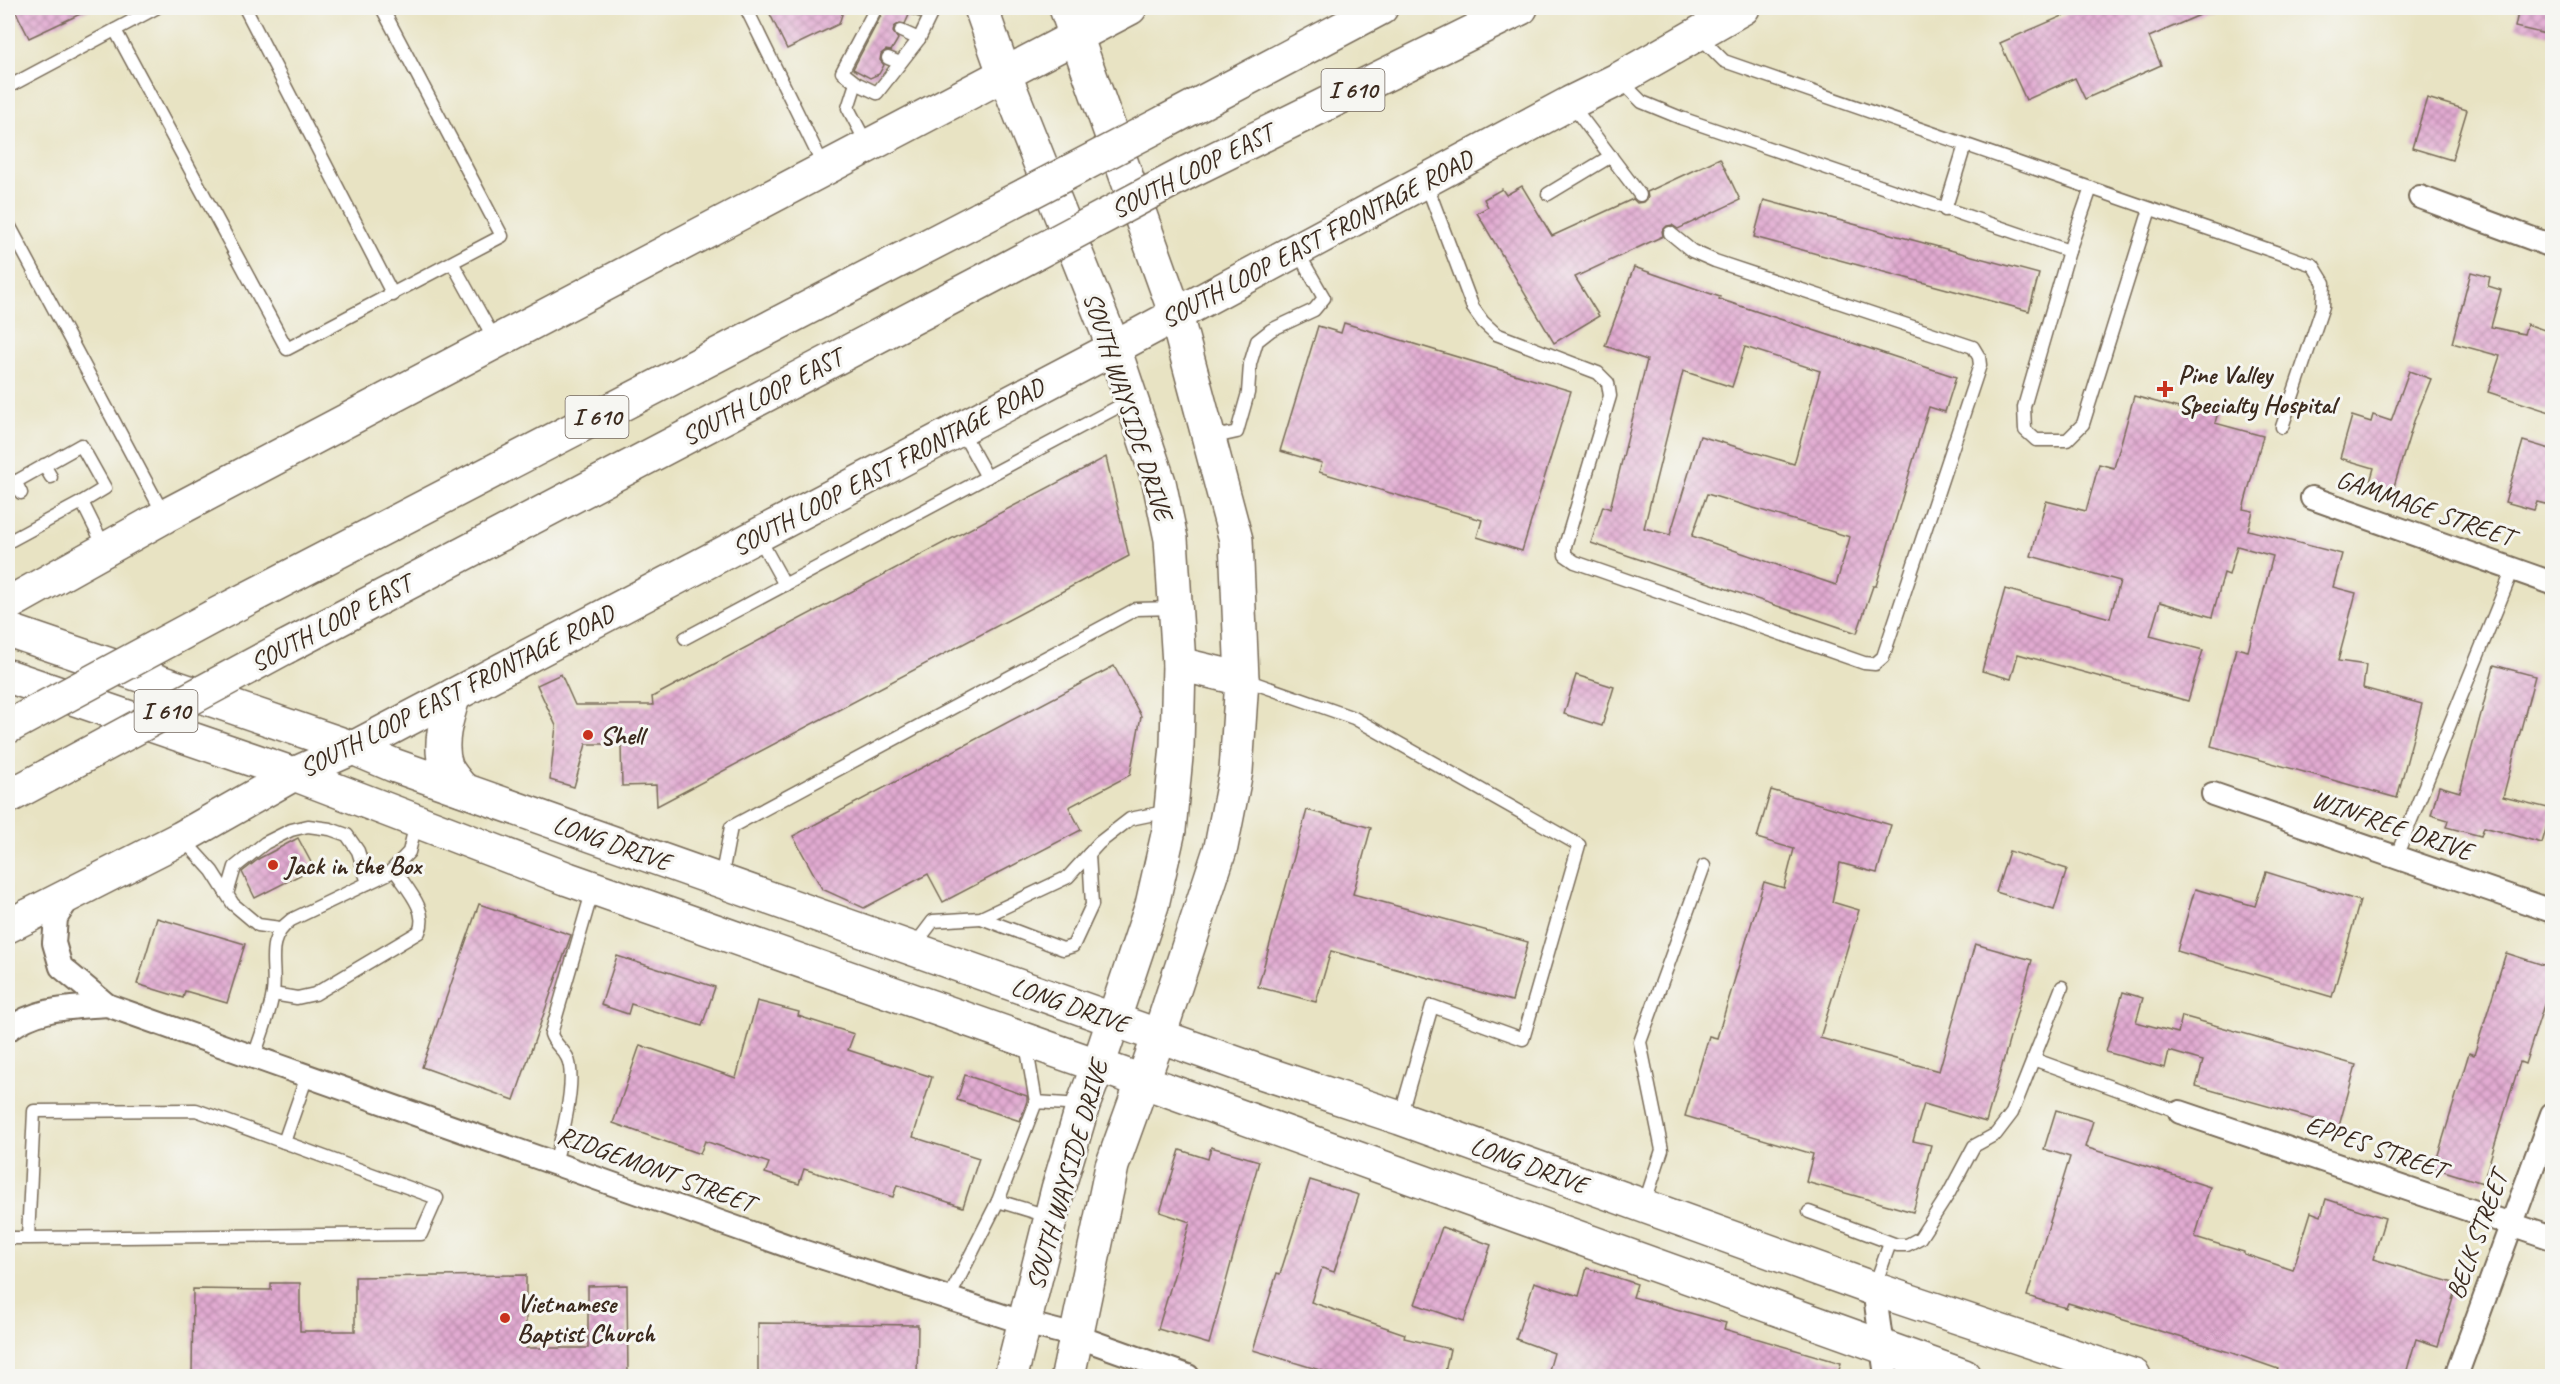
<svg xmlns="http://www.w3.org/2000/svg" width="2560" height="1384" viewBox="0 0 2560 1384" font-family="Caveat,sans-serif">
<defs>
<pattern id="building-cross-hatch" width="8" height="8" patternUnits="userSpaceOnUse" patternTransform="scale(1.5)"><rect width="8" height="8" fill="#e2abd2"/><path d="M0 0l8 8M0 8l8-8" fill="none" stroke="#b88baa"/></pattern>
</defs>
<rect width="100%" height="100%" fill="#f6f6f2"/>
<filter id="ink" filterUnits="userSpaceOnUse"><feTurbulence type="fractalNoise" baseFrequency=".0167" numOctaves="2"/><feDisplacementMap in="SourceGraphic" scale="12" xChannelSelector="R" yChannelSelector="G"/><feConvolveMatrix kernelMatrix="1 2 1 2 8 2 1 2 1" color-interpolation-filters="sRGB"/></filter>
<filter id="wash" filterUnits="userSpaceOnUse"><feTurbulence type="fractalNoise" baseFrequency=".008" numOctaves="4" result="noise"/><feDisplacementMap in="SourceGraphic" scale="24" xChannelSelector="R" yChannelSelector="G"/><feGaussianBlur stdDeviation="1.35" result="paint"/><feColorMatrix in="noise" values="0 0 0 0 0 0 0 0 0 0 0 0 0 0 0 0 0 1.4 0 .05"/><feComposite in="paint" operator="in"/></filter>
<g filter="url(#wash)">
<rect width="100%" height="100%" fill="#e8e3c3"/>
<g id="blocks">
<!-- building -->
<g fill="url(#building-cross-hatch)" fill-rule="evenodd">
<polygon points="14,8 93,8 29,38"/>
<polygon points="767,8 844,8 839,24 787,49"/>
<polygon points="885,8 905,8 909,15 905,24 900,23 894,27 893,32 898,39 891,51 886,50 881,54 880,60 884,65 879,74 870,78 853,69"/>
<polygon points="2081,8 2216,8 2149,37 2161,65 2085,99 2075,78 2026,100 2000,43"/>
<polygon points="2519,8 2553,8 2550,35 2515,27"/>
<polygon points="2427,98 2467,110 2452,160 2412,148"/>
<polygon points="1720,158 1740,200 1678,229 1672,225 1667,226 1662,231 1663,236 1575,277 1599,316 1554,343 1477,213 1488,207 1484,199 1502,189 1506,195 1522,186 1552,236 1633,199 1637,203 1644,202 1648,198 1647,192"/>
<polygon points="1764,200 2039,274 2029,311 1754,237"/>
<path d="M1634,267l86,30 -1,2 237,78 -11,35 -16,-5 -53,179h-3l-16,47 -266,-90 12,-37 7,3 37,-149 -42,-14zM1745,347l75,24 -26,93 -94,-28 -30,99 -26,-7 39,-157 49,16zM1707,494l143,43 -14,48 -144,-49z"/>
<polygon points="2471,272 2490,277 2488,286 2501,290 2491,327 2524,334 2527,324 2553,333 2553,413 2488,392 2500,356 2452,343"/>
<polygon points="1344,323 1571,391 1522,551 1477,537 1482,520 1319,472 1322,463 1280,451 1318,326 1341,333"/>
<polygon points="2409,371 2431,379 2414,421 2391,496 2368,489 2374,468 2340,458 2352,416 2371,422 2373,415 2391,421"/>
<polygon points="2134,396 2197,413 2199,407 2218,412 2215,423 2263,436 2243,509 2253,511 2248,530 2342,554 2333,587 2356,593 2338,661 2366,665 2363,688 2422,704 2397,798 2211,746 2236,648 2248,651 2273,556 2237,546 2229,575 2224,573 2212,617 2160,602 2150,636 2203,650 2188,701 2018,654 2011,679 1982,671 2005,589 2110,618 2120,581 2031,556 2046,501 2086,511 2099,464 2114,468"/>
<polygon points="2523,441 2553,450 2553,506 2537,502 2534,510 2505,502"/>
<polygon points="1106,457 1129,556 657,806 656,785 622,786 621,744 586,744 574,787 550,780 556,726 537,685 561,674 575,705 653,705 652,697"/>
<polygon points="2494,665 2535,676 2503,797 2552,809 2542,843 2484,827 2481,836 2446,827 2448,820 2431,815 2439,786 2460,792"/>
<polygon points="1114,666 1141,716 1130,775 1069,807 1081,830 943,902 928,874 864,908 822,889 793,836"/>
<polygon points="1576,675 1614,687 1602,726 1564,714"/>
<polygon points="1771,790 1891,825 1877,873 1840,863 1832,902 1859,910 1820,1038 1939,1071 1975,944 2032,960 1986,1122 1924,1104 1913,1141 1931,1145 1913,1212 1806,1182 1813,1154 1685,1116 1709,1036 1717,1038 1764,882 1784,888 1794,849 1757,838"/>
<polygon points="1307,810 1371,828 1353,894 1528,942 1512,1001 1331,951 1316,1002 1258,987"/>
<polygon points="298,838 314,868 255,898 242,872 260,858"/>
<polygon points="2009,851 2067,869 2054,910 1996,892"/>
<polygon points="2266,872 2360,901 2332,997 2177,951 2195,889 2255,906"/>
<polygon points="479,904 571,935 514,1100 422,1067"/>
<polygon points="157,918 245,944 227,1003 185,991 183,998 137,984"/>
<polygon points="2506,953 2553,968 2553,977 2525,1064 2520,1062 2483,1183 2434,1168 2469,1053 2474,1055"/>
<polygon points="617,956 715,987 702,1026 631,1004 628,1014 601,1005"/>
<polygon points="2123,992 2143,998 2136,1022 2178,1033 2182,1016 2356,1065 2339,1126 2196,1086 2203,1061 2169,1051 2165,1068 2106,1052"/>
<polygon points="757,1001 799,1012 798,1016 854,1034 848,1050 932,1077 913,1137 979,1158 963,1207 897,1185 893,1197 804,1169 799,1184 765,1173 769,1163 705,1141 700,1154 613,1123 640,1045 736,1078"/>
<polygon points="965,1075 1027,1096 1027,1101 1020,1121 957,1100"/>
<polygon points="2056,1110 2093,1121 2085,1147 2210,1187 2195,1237 2244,1252 2244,1254 2293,1270 2311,1212 2321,1216 2326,1199 2385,1218 2373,1259 2457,1284 2438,1346 2416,1339 2405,1377 2275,1377 2278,1369 2232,1353 2068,1303 2066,1308 2027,1296 2070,1157 2044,1149"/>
<polygon points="1211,1147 1259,1161 1209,1344 1158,1329 1190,1222 1160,1212 1180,1150 1208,1159"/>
<polygon points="1310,1180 1359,1195 1334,1272 1322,1268 1311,1302 1405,1334 1404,1338 1450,1349 1444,1377 1343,1377 1253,1350 1277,1273 1280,1274"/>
<polygon points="1442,1227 1491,1245 1464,1321 1415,1304"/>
<polygon points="1587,1268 1637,1284 1633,1297 1726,1323 1724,1329 1841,1363 1837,1377 1547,1377 1554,1353 1516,1339 1534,1282 1579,1296"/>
<polygon points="526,1275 526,1348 588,1348 588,1286 627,1285 628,1377 192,1377 193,1289 271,1290 271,1283 300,1283 300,1331 355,1331 355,1277"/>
<polygon points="758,1323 918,1325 917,1377 758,1377"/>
</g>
</g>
</g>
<g filter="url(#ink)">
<use href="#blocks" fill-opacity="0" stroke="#786b58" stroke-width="1.5"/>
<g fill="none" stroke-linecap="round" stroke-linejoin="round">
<!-- service casing -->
<g stroke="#786b58" stroke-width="15">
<g id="service">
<polyline points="245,8 393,295"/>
<polyline points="746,8 824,167"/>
<polyline points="876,8 842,72 856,83 877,93 919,39 934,8"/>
<polyline points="913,8 930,14"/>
<polyline points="115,30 287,349 502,236 382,8"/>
<polyline points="901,31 919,39"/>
<polyline points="1698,35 1724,61 2313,265 2324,283 2323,306 2282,427"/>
<polyline points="888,58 900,63"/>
<polyline points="1620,80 1642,102 1681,118 2069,251"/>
<polyline points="856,83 848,108 867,144"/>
<polyline points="8,87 156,8"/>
<polyline points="1571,104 1640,195"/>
<polyline points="1426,183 1473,308 1483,322 1496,334 1598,373 1608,383 1610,396 1565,546 1565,555 1575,562 1864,663 1875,664 1883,657 1980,365 1979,357 1973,347 1715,261 1692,251 1670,233"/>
<polyline points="2091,188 2069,251 2024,407 2025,430 2036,440 2067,440 2083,424 2150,209"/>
<polyline points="1548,194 1611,156"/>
<polyline points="1945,210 1965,145"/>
<polyline points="8,223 164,515"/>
<polyline points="453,264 496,342"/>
<polyline points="961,430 987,477"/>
<polyline points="1210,438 1237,432 1248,393 1250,364 1257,341 1271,330 1314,310 1324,298 1297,251"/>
<polyline points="44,465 51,477"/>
<polyline points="15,481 21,493"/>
<polyline points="8,486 81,445 105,488 82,502 105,548"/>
<polyline points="758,536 785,585"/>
<polyline points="8,542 82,502"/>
<polyline points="685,638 1129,401"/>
<polyline points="1243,679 1354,718 1579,845 1523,1039 1432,1006 1400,1117"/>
<polyline points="182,838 212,871 233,904 258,925 280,928"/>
<polyline points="2396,857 2513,569"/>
<polyline points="721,879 731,827 1136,609 1175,608"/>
<polyline points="227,894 235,867 265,843 291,830 308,826 330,829 347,835 358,851 368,883"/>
<polyline points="981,918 1063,949 1073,946 1092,905 1089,854"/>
<polyline points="914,946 933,921 981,918 1068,877 1099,843 1130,819 1169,811"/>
<path d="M273,994l24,4 18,-4 104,-62c10,-22 -13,-44 -25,-63"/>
<polyline points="1026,1044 1036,1102"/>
<path d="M254,1057c6,-20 16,-43 19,-64 4,-29 -10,-52 18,-73l98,-47 20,-21 7,-29"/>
<polyline points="2033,1059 2180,1112"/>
<polyline points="284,1142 307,1076"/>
<path d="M555,1163c6,-22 23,-85 12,-106 -5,-9 -13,-13 -16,-23l42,-145"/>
<polyline points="998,1201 1036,1102 1081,1105"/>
<polyline points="1644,1205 1662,1150 1640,1042 1704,866"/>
<polyline points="1809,1212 1897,1245 1907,1245 1920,1238 1949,1193 1974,1146 1996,1134 2012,1113 2062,987"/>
<polyline points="8,1238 28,1238 421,1234 437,1198 196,1110 34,1111 28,1238"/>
<polyline points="1874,1288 1890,1243"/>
<polyline points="949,1298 998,1201 1051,1217"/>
</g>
</g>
<!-- minor casing -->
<g stroke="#786b58" stroke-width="26">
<g id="minor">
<polyline points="2420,197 2552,246"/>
<polyline points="2312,498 2552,583"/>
<polyline points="2213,794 2552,911"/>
<polyline points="71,895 56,918 54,943 61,967 107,1005 802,1251 1025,1323 1076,1336 1188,1376"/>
<path d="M8,1030c29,-23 64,-22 99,-25"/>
<polyline points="2180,1112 2552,1238"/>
<polyline points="1874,1289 1886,1376"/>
<polyline points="2456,1376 2552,1114"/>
</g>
</g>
<!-- secondary casing -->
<g stroke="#786b58" stroke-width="36">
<g id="secondary">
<polyline points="981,8 1004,73 1114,348 1159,482 1171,539 1179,664 1177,746 1169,830 1152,905 1098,1066 1083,1105 1058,1189 1011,1376"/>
<polyline points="1066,8 1176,315 1236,540 1242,679 1236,771 1221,847 1159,1036 1112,1166 1068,1376"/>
<polyline points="8,604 165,516 1130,8"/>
<polyline points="8,630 353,748 393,765 1264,1073 1400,1118 1874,1289 2134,1376"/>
<polyline points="1179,664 1242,679"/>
<polyline points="8,676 294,774 568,879 1142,1081 1964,1376"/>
<path d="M454,695c-7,22 -16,48 -8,71 3,8 11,16 16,23"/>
<polyline points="28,916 181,838 294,774 353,748 1114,348 1570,103 1619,79 1743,8"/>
</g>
</g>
<!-- motorway casing -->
<g stroke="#786b58" stroke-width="36">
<g id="motorway">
<polyline points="1165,122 1381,8"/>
<polyline points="1186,173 1521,8"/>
<polyline points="214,616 981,218"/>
<polyline points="286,647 1002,271"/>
<polyline points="8,797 47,776"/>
<polyline points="8,926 28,916"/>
</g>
</g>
<!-- service -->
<use href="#service" stroke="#fff" stroke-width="12"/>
<!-- minor -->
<use href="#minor" stroke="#fff" stroke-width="22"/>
<!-- secondary -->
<use href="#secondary" stroke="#fff" stroke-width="33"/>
<!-- motorway -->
<use href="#motorway" stroke="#fff" stroke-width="33"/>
<!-- motorway-bridge casing -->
<g stroke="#786b58" stroke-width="36" stroke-linecap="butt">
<g id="motorway-bridge">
<polyline points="981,218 1165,122"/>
<polyline points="1002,271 1186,173"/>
<polyline points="8,727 214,616"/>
<polyline points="47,776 286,647"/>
</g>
</g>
<!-- motorway-bridge -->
<use href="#motorway-bridge" stroke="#fff" stroke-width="33"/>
</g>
</g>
<!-- markers -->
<g fill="#c8321e" stroke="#f6f6f2" stroke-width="2">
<path d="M2162 380h6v6h6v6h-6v6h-6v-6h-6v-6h6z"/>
<circle cx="588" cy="735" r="6"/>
<circle cx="273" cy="865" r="6"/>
<circle cx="505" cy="1318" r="6"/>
</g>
<g text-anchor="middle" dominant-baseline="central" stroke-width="6" stroke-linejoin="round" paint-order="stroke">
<!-- shield labels -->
<g fill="#f6f6f2" stroke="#73675e" stroke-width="1.5">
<rect x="1321.5" y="69" width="63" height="42" rx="4.5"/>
<rect x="565.5" y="396" width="63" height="42" rx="4.5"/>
<rect x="134.5" y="690" width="63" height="42" rx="4.5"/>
</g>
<g font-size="24" font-weight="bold" fill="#3b2a1e">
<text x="1353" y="90">I 610</text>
<text x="597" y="417">I 610</text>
<text x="166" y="711">I 610</text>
</g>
<!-- street labels -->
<g font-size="26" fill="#3b2a1e" stroke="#f6f6f2">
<text transform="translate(1192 171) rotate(-27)">SOUTH LOOP EAST</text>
<text transform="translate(1317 239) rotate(-28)">SOUTH LOOP EAST FRONTAGE ROAD</text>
<text transform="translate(762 397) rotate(-28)">SOUTH LOOP EAST</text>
<text transform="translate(1128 406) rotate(72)">SOUTH WAYSIDE DRIVE</text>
<text transform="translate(888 467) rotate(-28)">SOUTH LOOP EAST FRONTAGE ROAD</text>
<text transform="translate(2425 508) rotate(19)">GAMMAGE STREET</text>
<text transform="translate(331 623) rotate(-28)">SOUTH LOOP EAST</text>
<text transform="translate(457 691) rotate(-27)">SOUTH LOOP EAST FRONTAGE ROAD</text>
<text transform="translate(2392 825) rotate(19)">WINFREE DRIVE</text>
<text transform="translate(612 843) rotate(19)">LONG DRIVE</text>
<text transform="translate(1070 1005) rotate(19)">LONG DRIVE</text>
<text transform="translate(2376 1147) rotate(19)">EPPES STREET</text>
<text transform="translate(1529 1165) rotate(20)">LONG DRIVE</text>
<text transform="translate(656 1169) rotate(20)">RIDGEMONT STREET</text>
<text transform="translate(1067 1175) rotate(-74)">SOUTH WAYSIDE DRIVE</text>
<text transform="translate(2477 1235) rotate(-70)">BELK STREET</text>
</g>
<!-- poi labels -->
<g font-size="26" font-weight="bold" fill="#3b2a1e" stroke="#f6f6f2" text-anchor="start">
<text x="2178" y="374">Pine Valley<tspan x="2178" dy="30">Specialty Hospital</tspan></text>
<text x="600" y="735">Shell</text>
<text x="285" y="865">Jack in the Box</text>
<text x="517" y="1303">Vietnamese<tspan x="517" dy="30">Baptist Church</tspan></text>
</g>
</g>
<!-- margin -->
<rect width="2560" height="1384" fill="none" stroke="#f6f6f2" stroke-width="30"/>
</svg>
